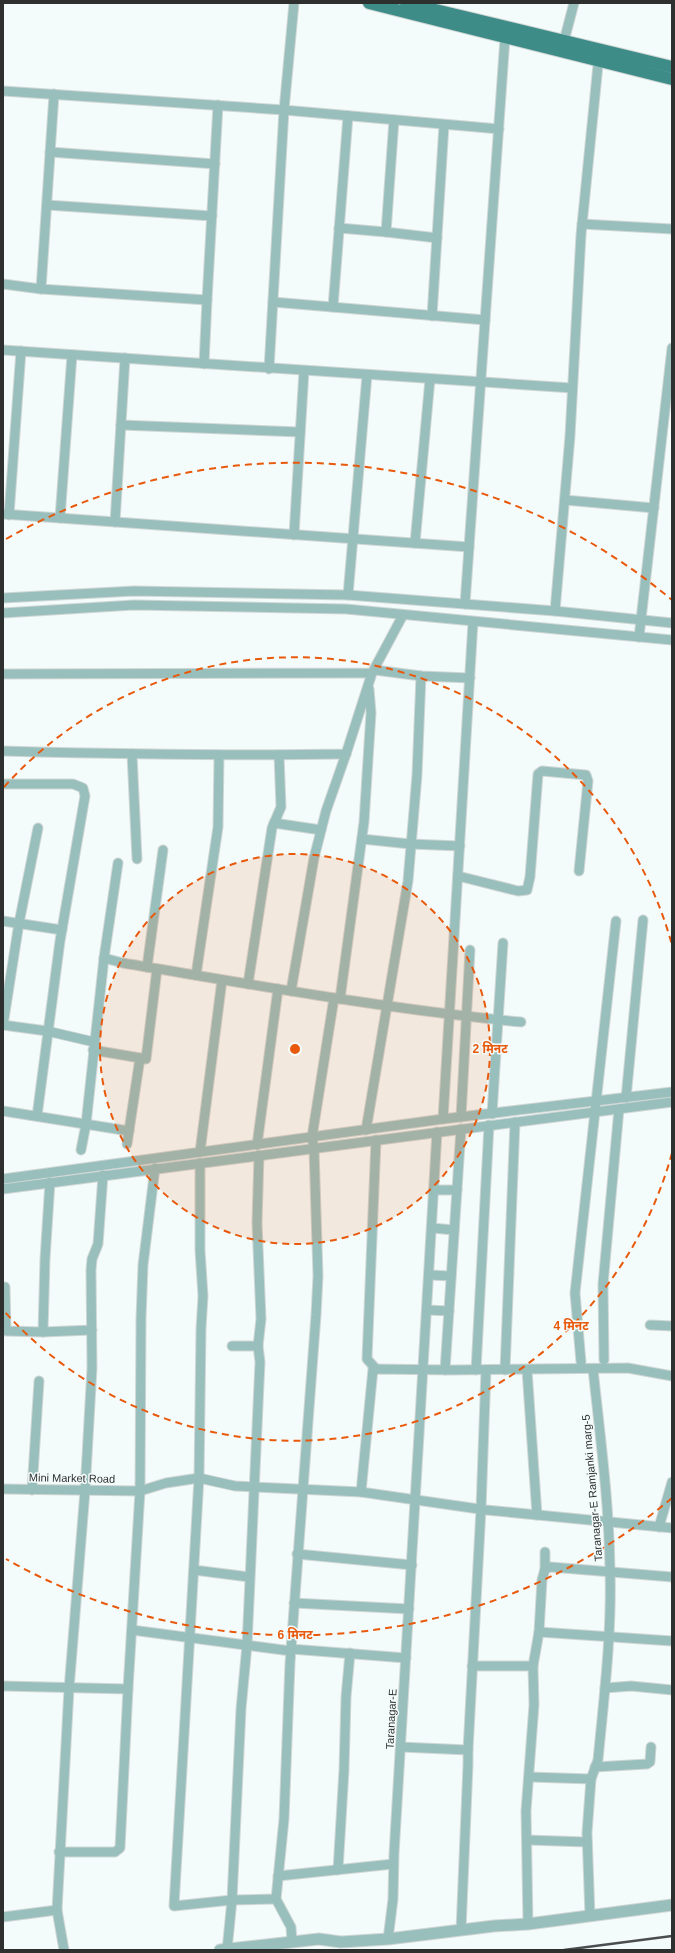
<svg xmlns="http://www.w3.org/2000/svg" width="675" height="1953" viewBox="0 0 675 1953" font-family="Arial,'Noto Sans Devanagari',sans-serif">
<rect width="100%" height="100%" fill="#f4fcfb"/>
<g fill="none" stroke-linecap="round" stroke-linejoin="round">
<!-- minor casing -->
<g stroke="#d0d7d6" stroke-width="11">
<g id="minor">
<polyline points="564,41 574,3"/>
<polyline points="3,91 284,110 499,129"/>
<polyline points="54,94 41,289 207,300 218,105"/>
<polyline points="394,120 386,232 437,238"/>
<polyline points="50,152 215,164"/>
<polyline points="47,205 212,216"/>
<polyline points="582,224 672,229"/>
<polyline points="339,228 386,232"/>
<polyline points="3,284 41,289"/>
<polyline points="273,302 485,320"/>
<polyline points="333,307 348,116"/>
<polyline points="432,316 444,125"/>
<polyline points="3,350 572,388"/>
<polyline points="204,364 207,300"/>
<polyline points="269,369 284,110 294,3"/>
<polyline points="121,425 300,432"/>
<polyline points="565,500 654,508"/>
<polyline points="3,514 469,547"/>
<polyline points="9,515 21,351"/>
<polyline points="60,518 72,355"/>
<polyline points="115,522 125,358"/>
<polyline points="294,535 304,371"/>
<polyline points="415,543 430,379"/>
<polyline points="348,595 367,375"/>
<polyline points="3,598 134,591 348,595 555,611 672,623"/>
<polyline points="465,604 505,38"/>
<polyline points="555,611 570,436 581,235 599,55"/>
<polyline points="3,613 134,605 346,609 672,640"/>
<polyline points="639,637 672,348"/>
<polyline points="375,670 421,676 470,678"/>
<polyline points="3,674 372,673 403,615"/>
<path d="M3,751c114,3 229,5 343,3l26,-81"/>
<polyline points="132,754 137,859"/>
<polyline points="3,784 73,784 83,788 85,796 60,941 37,1116"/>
<polyline points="274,823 321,830"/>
<polyline points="362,839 410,844 460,846"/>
<polyline points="458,876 518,891 527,890 530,877 538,774 542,771 586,775 588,781 579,871"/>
<polyline points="3,921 62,930"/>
<path d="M104,958l19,5c132,22 264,46 398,59"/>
<polyline points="147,967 163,850"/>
<polyline points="196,975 218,827 219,755"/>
<polyline points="248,984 272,828 281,807 279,755"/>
<polyline points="291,991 314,858 326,811 346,754"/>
<polyline points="340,999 364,822 371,713 369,689"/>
<polyline points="3,1025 19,923 38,828"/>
<polyline points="3,1025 47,1031 94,1042"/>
<polyline points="93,1050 146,1059 157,969"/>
<polyline points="626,1098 643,920"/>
<polyline points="3,1111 129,1131"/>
<polyline points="492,1114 503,943"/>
<polyline points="461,1117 470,950"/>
<polyline points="443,1119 473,622"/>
<polyline points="366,1130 408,881 417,775 421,676"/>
<polyline points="376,1140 367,1359 376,1369"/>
<polyline points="127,1144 140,1058"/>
<polyline points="257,1145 278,989"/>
<polyline points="81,1150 86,1124 104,958 118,863"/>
<polyline points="200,1152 222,980"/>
<polyline points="200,1163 200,1250 203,1296 201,1329 199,1478 174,1906 232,1900 276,1899"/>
<polyline points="3,1179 443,1119 672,1092"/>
<polyline points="50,1182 45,1259 43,1332 92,1330"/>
<polyline points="3,1189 672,1102"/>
<polyline points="434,1190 457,1190"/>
<polyline points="432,1228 454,1230"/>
<polyline points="429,1275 451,1276"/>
<polyline points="5,1287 6,1331 43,1332"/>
<polyline points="427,1310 449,1311"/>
<polyline points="650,1325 672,1326"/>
<polyline points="258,1346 261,1319 257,1223 259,1155"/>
<polyline points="604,1360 603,1284 619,1109"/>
<polyline points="581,1362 575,1293 616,921"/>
<polyline points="445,1370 461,1129"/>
<polyline points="476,1370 489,1125"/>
<polyline points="505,1370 515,1122"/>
<polyline points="527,1370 537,1515"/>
<polyline points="3,1489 140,1491 166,1483 199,1478 235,1486 361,1492 486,1510 672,1528"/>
<polyline points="32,1490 39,1381"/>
<polyline points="361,1492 373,1369 453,1370 628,1368 672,1376"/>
<polyline points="659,1527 672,1482"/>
<polyline points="297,1554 412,1565"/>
<polyline points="545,1569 545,1552"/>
<polyline points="194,1570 249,1577"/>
<polyline points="294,1603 409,1609"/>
<polyline points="132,1630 291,1651"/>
<polyline points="539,1632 672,1641"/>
<polyline points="291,1649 406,1658"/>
<polyline points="472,1666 533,1666"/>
<polyline points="3,1686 128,1689 120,1848 115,1852 59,1852"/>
<polyline points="605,1688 631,1686 672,1690"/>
<polyline points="128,1689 140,1491 141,1319 143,1265 155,1168"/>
<polyline points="401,1747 468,1750"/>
<polyline points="595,1767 647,1764 650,1762 651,1747"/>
<polyline points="530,1777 591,1779"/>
<polyline points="527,1840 587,1842"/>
<polyline points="338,1870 344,1770 346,1697 350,1653"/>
<polyline points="278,1876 393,1864"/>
<path d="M590,1916l-3,-83 4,-54 7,-19c6,-63 14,-127 12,-191 -1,-67 -10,-134 -17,-200"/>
<polyline points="3,1917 57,1910"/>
<polyline points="528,1924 526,1811 534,1705 533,1666 539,1632 542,1580 545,1569 551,1567 672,1577"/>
<polyline points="461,1930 468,1765 468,1750 481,1509 486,1370"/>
<polyline points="388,1939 393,1899 394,1854 437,1132"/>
<polyline points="292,1941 291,1927 276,1899 284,1819 290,1663 316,1315 318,1276 314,1149 312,1137 334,998"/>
<polyline points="64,1950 57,1910 69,1689 85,1491 92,1368 91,1270 92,1259 98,1244 103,1175"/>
<polyline points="227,1950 232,1900 241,1709 247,1645 260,1362 258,1346 232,1346"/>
</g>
</g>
<!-- tertiary casing -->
<g stroke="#d0d7d6" stroke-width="13">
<polyline id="tertiary" points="220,1950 319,1939 341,1942 388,1939 494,1926 528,1924 672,1905"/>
</g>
<!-- primary casing -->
<g stroke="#d0d7d6" stroke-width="14">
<g id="primary">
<polyline points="369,3 672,79"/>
<polyline points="406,3 672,67"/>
</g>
</g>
<!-- minor -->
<use href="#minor" stroke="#99bfbc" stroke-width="9"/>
<!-- tertiary -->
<use href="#tertiary" stroke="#99bfbc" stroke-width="11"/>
<!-- primary -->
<use href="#primary" stroke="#3e8c88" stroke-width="12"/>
<!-- rail -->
<polyline stroke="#4b4e4e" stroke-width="2.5" points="564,1950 672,1936"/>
</g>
<!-- distance rings -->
<circle cx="295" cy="1049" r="195" fill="#e8590c" fill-opacity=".12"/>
<g fill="none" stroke="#e8590c" stroke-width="2" stroke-dasharray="7 5">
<circle cx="295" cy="1049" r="195"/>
<path d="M672 1153A391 391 0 0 1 4 1311M4 787A391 391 0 0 1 672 945"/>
<path d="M672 1498A586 586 0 0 1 6 1559M6 539A586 586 0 0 1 672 600"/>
</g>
<g text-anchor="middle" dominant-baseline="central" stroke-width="3" stroke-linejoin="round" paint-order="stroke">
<!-- street labels -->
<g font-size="11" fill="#2e3030" stroke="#f4fcfb">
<text transform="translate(72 1478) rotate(1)">Mini Market Road</text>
<text transform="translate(592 1488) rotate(-95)">Taranagar-E Ramjanki marg-5</text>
<text transform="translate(391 1719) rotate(-87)">Taranagar-E</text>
</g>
</g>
<circle cx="295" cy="1049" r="6" fill="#e8590c" stroke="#f4fcfb" stroke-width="2"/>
<g font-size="12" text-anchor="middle" font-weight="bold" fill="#e8590c" stroke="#f4fcfb" stroke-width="3" stroke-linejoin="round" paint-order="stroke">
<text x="490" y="1053">2 मिनट</text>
<text x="571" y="1330">4 मिनट</text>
<text x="295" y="1639">6 मिनट</text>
</g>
<!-- border -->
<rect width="675" height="1953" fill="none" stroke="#2e3030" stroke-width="8"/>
</svg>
